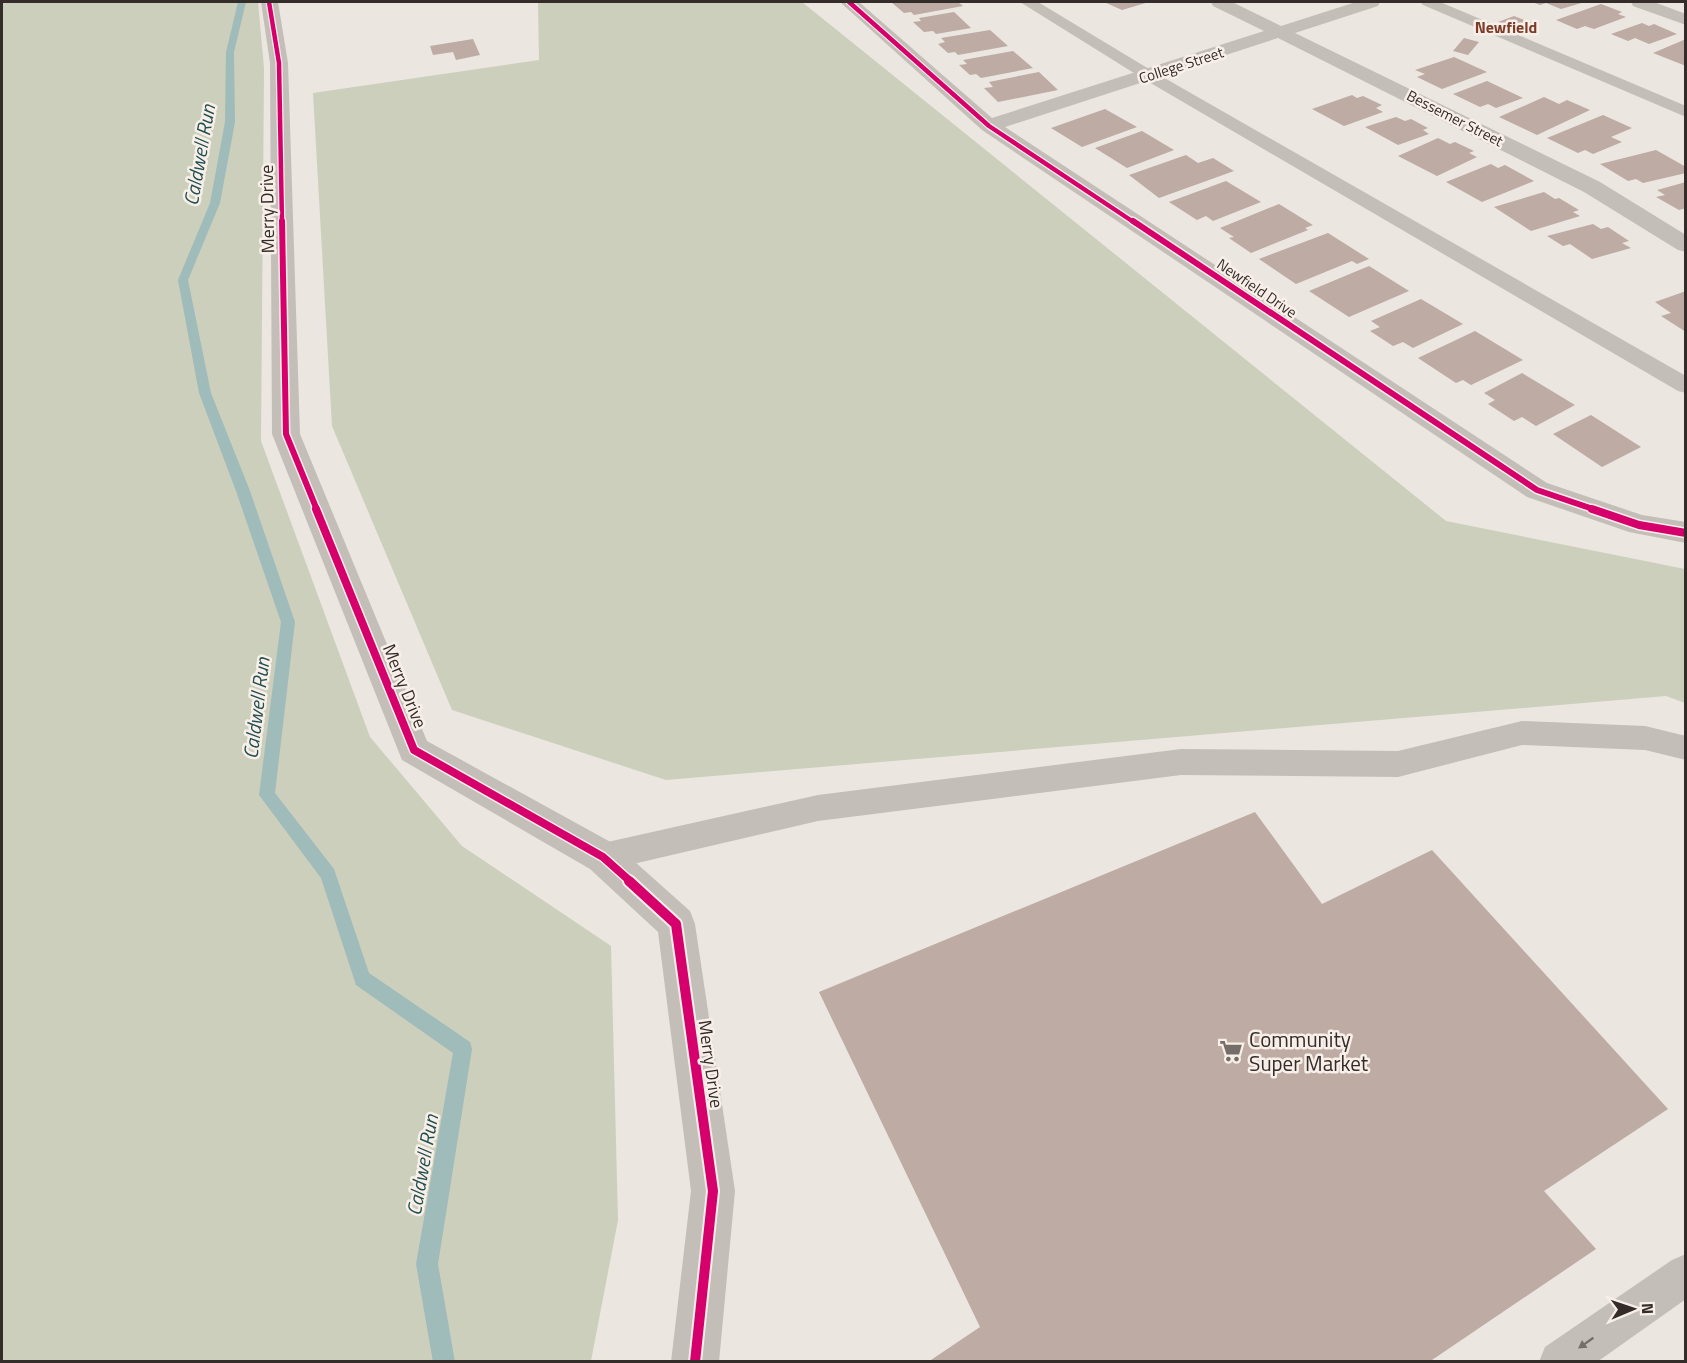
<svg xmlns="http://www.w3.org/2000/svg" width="1687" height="1363" viewBox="0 0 1687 1363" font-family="'Titillium Web',sans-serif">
<rect width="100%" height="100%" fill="#ebe6e0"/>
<!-- green -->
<g fill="#cccfbc">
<polygon points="2,2 258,2 264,68 261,441 370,737 462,846 611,946 618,1220 591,1361 2,1361"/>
<polygon points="538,2 802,2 1446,521 1685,569 1685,703 1666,696 666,780 452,710 332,426 313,93 539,60"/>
</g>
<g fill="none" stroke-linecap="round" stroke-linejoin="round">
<!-- stream -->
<polygon fill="#9fbbba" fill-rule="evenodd" points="238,2 246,2 234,52 235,122 220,203 188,280 211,393 250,491 295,622 275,793 334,869 369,973 470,1042 472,1049 438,1264 455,1362 433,1362 416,1264 453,1053 356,985 321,878 259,795 281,622 236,491 199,393 178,280 210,203 225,122 226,52"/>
</g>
<!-- building -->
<g fill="#bdaba4">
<polygon points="891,2 958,2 963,6 914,15 911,12 904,13"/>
<polygon points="1104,2 1149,2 1122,10"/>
<polygon points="1532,2 1585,2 1561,9 1546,3 1540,5"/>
<polygon points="1601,4 1622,12 1618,14 1626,17 1594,29 1585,26 1577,29 1556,20"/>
<polygon points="954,12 971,28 936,34 933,31 924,32 913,22 921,21 919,18"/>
<polygon points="1514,16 1532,23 1516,29 1498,22"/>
<polygon points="1642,23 1649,26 1654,24 1677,34 1649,44 1635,38 1628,41 1611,34"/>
<polygon points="990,30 1008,46 958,55 955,52 948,53 938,44 945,42 941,38"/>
<polygon points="1464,38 1479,42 1468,55 1453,51"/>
<polygon points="473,39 480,55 456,60 453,52 433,55 430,46"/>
<polygon points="1686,39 1686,66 1653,53"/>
<polygon points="1013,51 1033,68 981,78 976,74 970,75 959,65 967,64 963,60"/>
<polygon points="1454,57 1487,72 1442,89 1417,77 1425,74 1415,70"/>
<polygon points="1039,72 1058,90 998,102 984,88 993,87 989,82"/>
<polygon points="1487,81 1523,98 1496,108 1488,104 1480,107 1453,94"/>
<polygon points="1352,95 1357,98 1363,96 1382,105 1376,108 1383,112 1344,126 1312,109"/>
<polygon points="1544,97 1559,104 1567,100 1590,110 1537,135 1499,117"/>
<polygon points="1105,109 1137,127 1082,147 1051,128"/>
<polygon points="1603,115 1632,128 1611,137 1622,142 1593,154 1585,150 1578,153 1547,138"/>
<polygon points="1396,117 1405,121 1411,119 1428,128 1423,130 1429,134 1398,145 1365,127"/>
<polygon points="1142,131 1174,150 1127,168 1095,148"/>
<polygon points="1438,138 1450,144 1455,142 1474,151 1469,153 1477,157 1437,176 1398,156"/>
<polygon points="1656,150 1686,167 1686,173 1643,183 1636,179 1628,181 1600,164"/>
<polygon points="1186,155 1198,163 1213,158 1234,171 1159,198 1129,175"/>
<polygon points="1491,164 1498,168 1505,165 1534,181 1482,202 1446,182"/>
<polygon points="1226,181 1261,202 1213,221 1206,216 1197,220 1169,202"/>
<polygon points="1686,182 1686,208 1679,210 1656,197 1665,195 1657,190"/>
<polygon points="1544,192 1555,199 1559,198 1579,210 1573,212 1580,216 1531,231 1494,207"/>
<polygon points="1279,204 1313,225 1305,228 1308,230 1251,253 1229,238 1234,237 1220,228"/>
<polygon points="1593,224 1601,229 1608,227 1629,241 1622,243 1631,248 1592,259 1570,244 1563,246 1547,236"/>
<polygon points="1328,233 1369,259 1357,264 1352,261 1296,284 1259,259"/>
<polygon points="1369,266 1409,291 1349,317 1309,291"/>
<polygon points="1686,291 1686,332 1661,316 1671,313 1655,302"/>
<polygon points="1421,299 1463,324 1413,348 1403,342 1393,346 1370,331 1380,327 1371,321"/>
<polygon points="1475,331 1523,360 1471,385 1463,380 1456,383 1418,358"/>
<polygon points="1522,373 1575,405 1536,426 1522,417 1514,421 1488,404 1495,400 1484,393"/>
<polygon points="1591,415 1641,447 1602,467 1553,434"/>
<polygon points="1255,812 1322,904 1432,850 1668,1109 1544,1191 1596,1249 1429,1362 928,1362 980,1327 819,992"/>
</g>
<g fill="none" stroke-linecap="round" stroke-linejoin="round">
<!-- service -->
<g fill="#c4beb9" fill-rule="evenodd">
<polygon points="1020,2 1038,2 1154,72 1686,376 1686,393 1678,391 1142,78"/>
<polygon points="1420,2 1440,2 1686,106 1686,117 1423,5"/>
<polygon points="1522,721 1645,726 1686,736 1686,760 1645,750 1522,745 1398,777 1181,775 818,821 603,871 592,867 587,857 592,847 603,843 818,795 1181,749 1398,751"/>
<polygon points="1686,1254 1686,1299 1597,1362 1539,1362 1545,1347 1672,1260"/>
</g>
<!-- minor -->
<g fill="#c4beb9" fill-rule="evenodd">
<polygon points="261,2 278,2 288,63 300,434 427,741 616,845 690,911 695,924 735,1191 719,1362 671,1362 691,1191 658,932 590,869 402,760 272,434 270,63"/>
<polygon points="840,2 859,2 992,118 1264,31 1213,6 1211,2 1232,2 1281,26 1356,2 1380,2 1378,6 1295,33 1600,182 1686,235 1686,252 1678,250 1584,192 1278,38 1005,127 1547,483 1642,515 1686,522 1686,543 1629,532 1527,497 982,130"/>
<polygon points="1631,2 1654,2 1686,14 1686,25 1633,6"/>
</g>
<!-- cycleway-far3 casing -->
<g stroke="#f8f0e8" stroke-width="7">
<g id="cycleway-far3">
<polyline points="269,2 279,63 282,223"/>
<polyline points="849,2 989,126 1135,223"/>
</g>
</g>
<!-- cycleway-far2 casing -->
<g stroke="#f8f0e8" stroke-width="9">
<g id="cycleway-far2">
<polyline points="282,221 286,434 317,510"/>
<polyline points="1133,221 1537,490 1596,510"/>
</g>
</g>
<!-- cycleway-far1 casing -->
<g stroke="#f8f0e8" stroke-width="11">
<g id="cycleway-far1">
<polyline points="316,509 414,750 603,857 631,882"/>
<polyline points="1592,509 1639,525 1686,533"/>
</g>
</g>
<!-- cycleway casing -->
<g stroke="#f8f0e8" stroke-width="14">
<polyline id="cycleway" points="629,881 676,924 713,1191 695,1362"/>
</g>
<!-- cycleway-far3 -->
<use href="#cycleway-far3" stroke="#d6006c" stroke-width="4.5"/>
<!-- cycleway-far2 -->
<use href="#cycleway-far2" stroke="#d6006c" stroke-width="6"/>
<!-- cycleway-far1 -->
<use href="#cycleway-far1" stroke="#d6006c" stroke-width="8"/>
<!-- cycleway -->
<use href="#cycleway" stroke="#d6006c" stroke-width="10"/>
</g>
<!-- one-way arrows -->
<defs><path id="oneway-solid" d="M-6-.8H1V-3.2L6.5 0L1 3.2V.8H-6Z" transform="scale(1.5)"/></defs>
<use fill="#756e69" href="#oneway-solid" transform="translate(1586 1343) rotate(145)"/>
<!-- icons -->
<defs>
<g id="supermarket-bare" transform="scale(1.8)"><path d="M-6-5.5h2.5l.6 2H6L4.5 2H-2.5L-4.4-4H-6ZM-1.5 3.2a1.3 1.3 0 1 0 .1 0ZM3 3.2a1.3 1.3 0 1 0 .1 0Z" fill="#746d68" stroke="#f8f0e8" stroke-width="2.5" paint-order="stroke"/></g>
</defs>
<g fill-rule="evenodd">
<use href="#supermarket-bare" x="1231" y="1051"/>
</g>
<g text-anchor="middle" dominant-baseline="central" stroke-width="5" stroke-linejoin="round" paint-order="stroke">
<!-- far-street labels -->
<g font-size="15" fill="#342c28" stroke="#f8f0e8">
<text transform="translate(1181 65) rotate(-18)">College Street</text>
<text transform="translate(1455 118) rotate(27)">Bessemer Street</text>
<text transform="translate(1257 288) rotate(34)">Newfield Drive</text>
</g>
<!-- far-neighbourhood labels -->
<g font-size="16" font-weight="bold" fill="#7c3c29" stroke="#f8f0e8">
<text x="1506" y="27">Newfield</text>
</g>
<!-- street labels -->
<g font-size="18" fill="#342c28" stroke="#f8f0e8">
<text transform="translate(267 209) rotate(-91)">Merry Drive</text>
<text transform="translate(405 686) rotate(68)">Merry Drive</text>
<text transform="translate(711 1064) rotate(82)">Merry Drive</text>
</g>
<!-- water labels -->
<g font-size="20" font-style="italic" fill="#224f52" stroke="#f8f0e8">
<text transform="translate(199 155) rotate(-80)">Caldwell Run</text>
<text transform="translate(256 708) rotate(-83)">Caldwell Run</text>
<text transform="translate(422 1165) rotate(-80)">Caldwell Run</text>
</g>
<!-- near-poi labels -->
<g font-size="21" fill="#342c28" stroke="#f8f0e8" text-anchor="start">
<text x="1249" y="1039">Community<tspan x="1249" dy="24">Super Market</tspan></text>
</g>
</g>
<!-- border -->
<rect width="1687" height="1363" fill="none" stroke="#342c28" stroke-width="6"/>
<!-- north arrow -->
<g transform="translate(1633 1309) rotate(88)" stroke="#f8f0e8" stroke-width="4.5" paint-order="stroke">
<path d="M0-4.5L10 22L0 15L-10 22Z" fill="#342c28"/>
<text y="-9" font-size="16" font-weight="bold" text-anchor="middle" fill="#342c28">N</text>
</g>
</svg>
